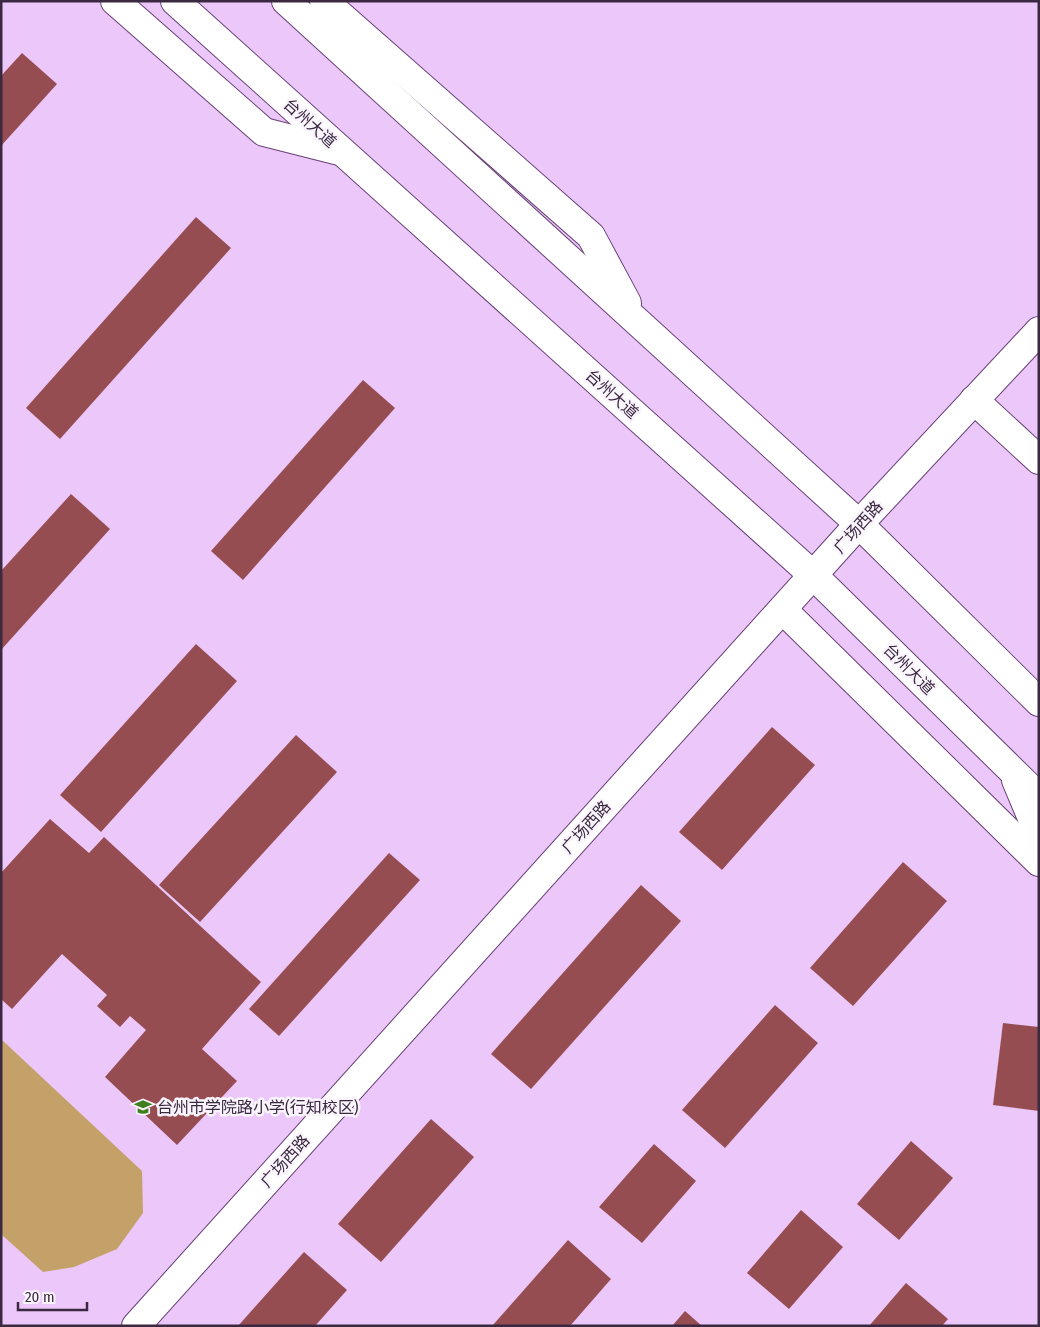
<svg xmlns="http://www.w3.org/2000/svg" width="1040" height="1327" viewBox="0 0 1040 1327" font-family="'Fira Sans Condensed','Noto Sans SC',sans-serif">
<rect width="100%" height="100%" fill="#ecc7f9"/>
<!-- green -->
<polygon fill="#c5a16a" points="1,1039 142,1171 143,1213 117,1249 74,1267 43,1272 1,1234"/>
<!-- building -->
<g fill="#964d52">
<polygon points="22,53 57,84 1,146 1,76"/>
<polygon points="196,217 231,248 60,439 26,408"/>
<polygon points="363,380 395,408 243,580 211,551"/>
<polygon points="71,494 110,529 1,650 1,571"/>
<polygon points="196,644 237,681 101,832 60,795"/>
<polygon points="772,727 815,765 722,870 679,832"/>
<polygon points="296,735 337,772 200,922 159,885"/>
<polygon points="50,819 89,853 104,837 261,982 202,1049 237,1081 177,1145 105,1077 146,1030 130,1016 120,1027 97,1006 107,995 62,954 12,1009 1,999 1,873"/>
<polygon points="389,853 420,880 279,1036 249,1009"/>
<polygon points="903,862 947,901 853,1006 810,968"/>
<polygon points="641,885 681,921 531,1089 491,1054"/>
<polygon points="775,1005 818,1043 725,1148 682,1110"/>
<polygon points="1003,1023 1039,1027 1039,1111 993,1105"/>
<polygon points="431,1119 474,1157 381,1262 338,1224"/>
<polygon points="911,1141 953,1178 899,1240 857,1204"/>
<polygon points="654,1144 696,1181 642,1243 599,1207"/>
<polygon points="801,1210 843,1247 789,1309 747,1273"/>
<polygon points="568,1240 611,1279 570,1326 492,1326"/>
<polygon points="304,1252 347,1290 315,1326 238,1326"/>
<polygon points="906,1283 948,1319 942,1326 869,1326"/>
<polygon points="685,1311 702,1326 672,1326"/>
</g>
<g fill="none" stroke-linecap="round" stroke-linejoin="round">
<!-- minor casing -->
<g stroke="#684076" stroke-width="30">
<polyline id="minor" points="974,400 1039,460"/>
</g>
<!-- major casing -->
<g stroke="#684076" stroke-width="30">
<g id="major">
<polyline points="115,1 264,132 339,151"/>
<polyline points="175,1 814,576 1039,797"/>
<polyline points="286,1 859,524 1039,702"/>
<polyline points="324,1 591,236 627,303"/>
<polyline points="783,610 1039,862"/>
<polyline points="1016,780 1039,835"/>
<polyline points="136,1326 859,524 1039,331"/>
</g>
</g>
<!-- minor -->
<use href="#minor" stroke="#fff" stroke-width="28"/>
<!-- major -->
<use href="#major" stroke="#fff" stroke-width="28"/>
</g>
<!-- icons -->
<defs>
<g id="school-bare" transform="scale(1.35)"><path d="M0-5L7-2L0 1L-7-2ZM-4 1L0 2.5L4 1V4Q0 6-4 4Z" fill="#407f1e" stroke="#faf5fc" stroke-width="2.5" paint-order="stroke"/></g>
</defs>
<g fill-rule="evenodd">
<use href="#school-bare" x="143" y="1107"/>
</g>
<g text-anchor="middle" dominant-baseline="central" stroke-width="5" stroke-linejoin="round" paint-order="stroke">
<!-- street labels -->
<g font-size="16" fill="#3b2941" stroke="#faf5fc">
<text transform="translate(310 123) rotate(42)">台州大道</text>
<text transform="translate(612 394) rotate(42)">台州大道</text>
<text transform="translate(858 527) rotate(-48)">广场西路</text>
<text transform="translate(909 669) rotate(45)">台州大道</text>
<text transform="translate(586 827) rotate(-48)">广场西路</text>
<text transform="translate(285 1161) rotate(-48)">广场西路</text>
</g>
<!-- poi labels -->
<g font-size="16" fill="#3b2941" stroke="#faf5fc" text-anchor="start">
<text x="157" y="1107">台州市学院路小学(行知校区)</text>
</g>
</g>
<!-- border -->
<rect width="1040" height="1327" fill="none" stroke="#3b2941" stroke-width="5"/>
<!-- scale -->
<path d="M18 1302v8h69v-8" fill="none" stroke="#3b2941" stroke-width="2.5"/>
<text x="25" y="1302" font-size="15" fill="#3b2941" stroke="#faf5fc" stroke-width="4" paint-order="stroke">20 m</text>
</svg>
